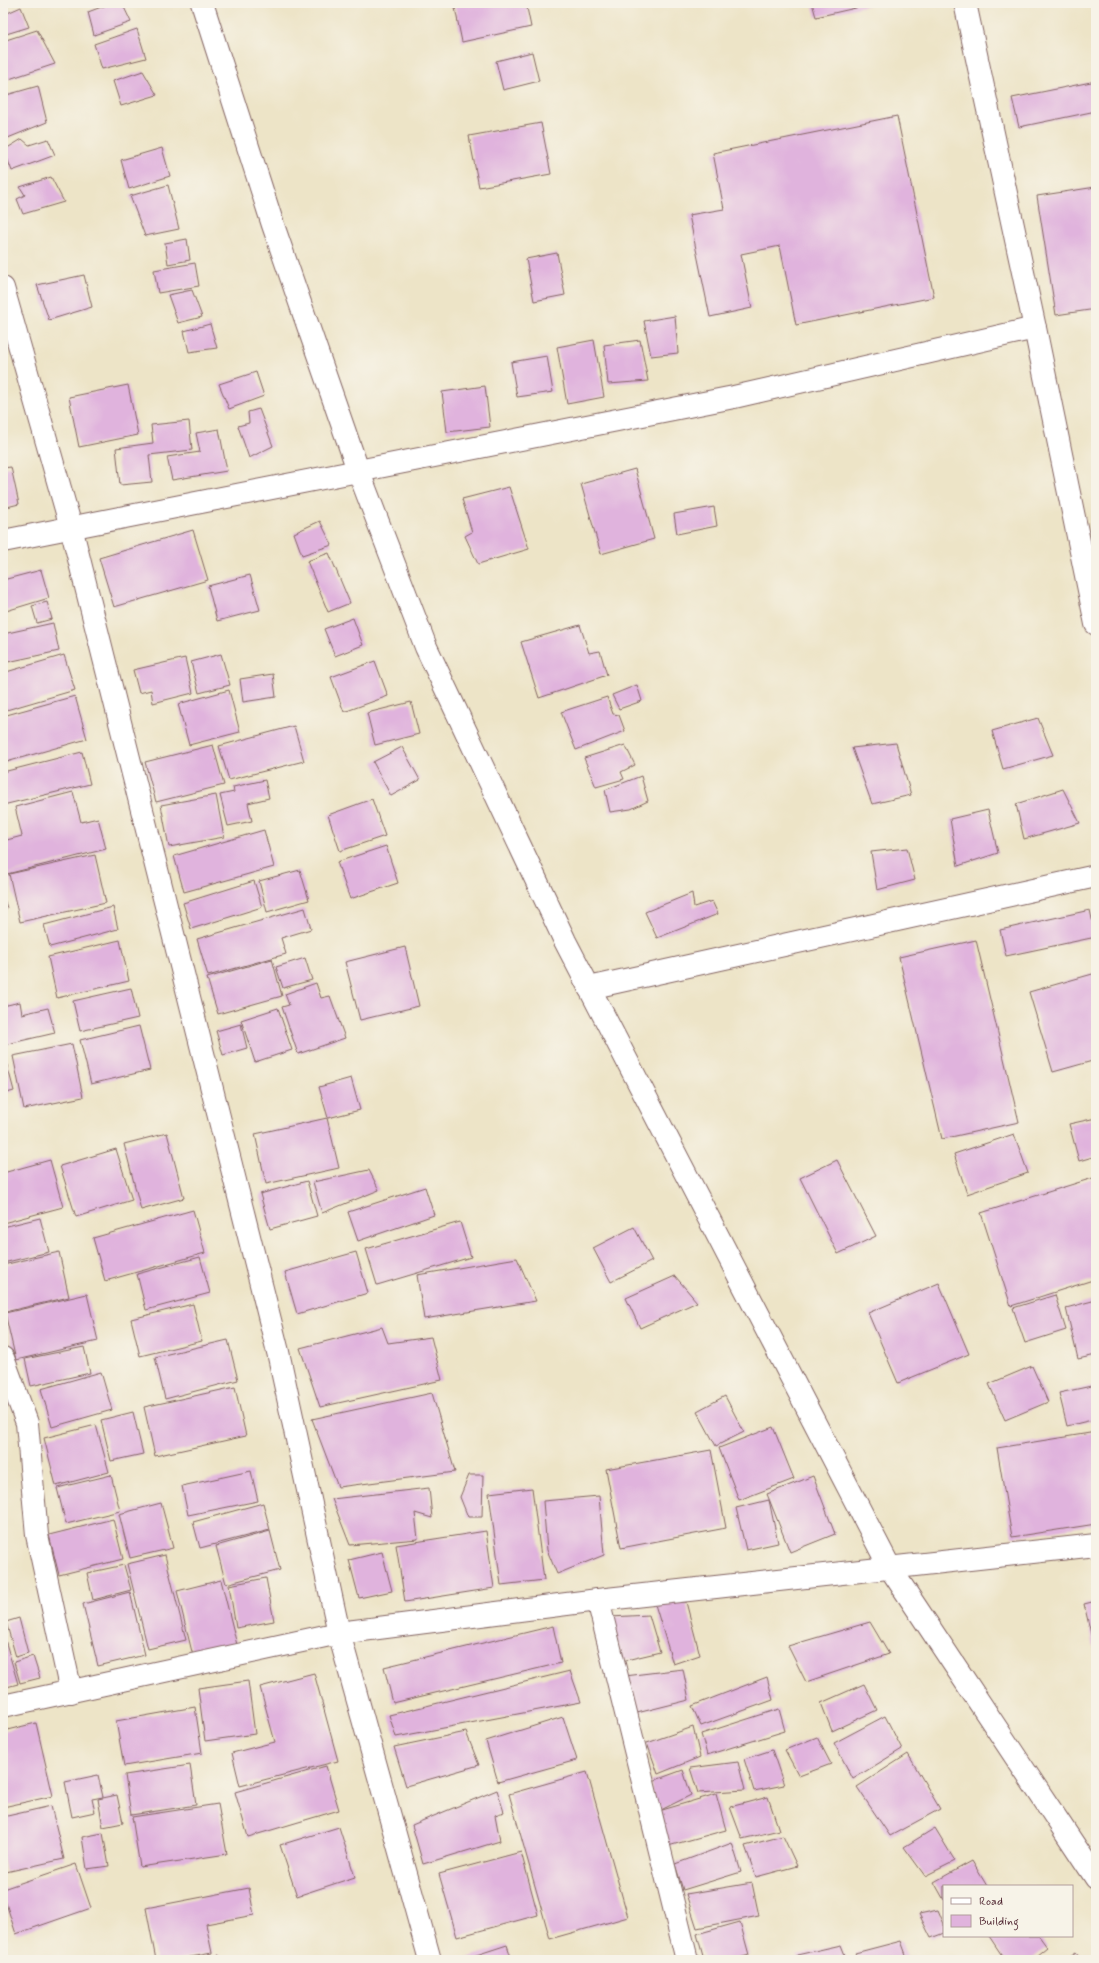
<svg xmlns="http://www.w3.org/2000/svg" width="1099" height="1963" viewBox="0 0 1099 1963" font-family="Mynerve,sans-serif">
<rect width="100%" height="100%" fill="#f7f3e8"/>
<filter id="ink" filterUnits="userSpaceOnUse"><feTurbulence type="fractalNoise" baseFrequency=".025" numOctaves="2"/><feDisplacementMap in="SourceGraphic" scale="8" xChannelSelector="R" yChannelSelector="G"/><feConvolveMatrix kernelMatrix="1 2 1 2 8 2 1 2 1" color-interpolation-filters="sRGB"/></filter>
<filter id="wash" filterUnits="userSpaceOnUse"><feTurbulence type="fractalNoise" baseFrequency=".012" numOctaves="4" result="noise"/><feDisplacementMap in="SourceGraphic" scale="16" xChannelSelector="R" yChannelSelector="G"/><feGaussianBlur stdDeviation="0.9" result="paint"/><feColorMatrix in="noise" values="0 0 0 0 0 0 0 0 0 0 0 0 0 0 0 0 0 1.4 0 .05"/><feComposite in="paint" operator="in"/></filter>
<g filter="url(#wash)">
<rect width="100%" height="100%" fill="#ede4c7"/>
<g id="blocks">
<!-- building -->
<g fill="#e0b3dd">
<polygon points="112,3 122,3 131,22 94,35 88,12"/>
<polygon points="454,3 526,3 531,27 462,42"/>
<polygon points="812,3 873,3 873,4 816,17"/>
<polygon points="21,7 29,27 3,35 3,15"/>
<polygon points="137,29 146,58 102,69 94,44"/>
<polygon points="37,30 55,64 3,81 3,41"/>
<polygon points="532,52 539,81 503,90 496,61"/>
<polygon points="143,71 157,95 121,106 113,81"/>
<polygon points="1096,81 1096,111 1019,127 1012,98"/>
<polygon points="38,86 47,122 3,140 3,96"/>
<polygon points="897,116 934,297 796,325 780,246 741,254 752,308 710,317 689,215 724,209 713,153"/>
<polygon points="541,123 551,174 479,187 469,136"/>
<polygon points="22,139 29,145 48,139 55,155 12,171 4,150"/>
<polygon points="162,148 170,176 129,189 121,160"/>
<polygon points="51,177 64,202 23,214 17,199 25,195 20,187"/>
<polygon points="168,185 179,229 145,236 130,196"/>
<polygon points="1096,187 1096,309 1056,315 1037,196"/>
<polygon points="187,239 190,260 168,264 165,243"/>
<polygon points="557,253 565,295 534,301 526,259"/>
<polygon points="195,263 199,286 158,293 154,270"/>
<polygon points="84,275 92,307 49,320 37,285"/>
<polygon points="192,290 202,317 178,323 168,295"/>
<polygon points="675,316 678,353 651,356 644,321"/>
<polygon points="210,324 217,348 189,352 184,331"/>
<polygon points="594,340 604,397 567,404 557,347"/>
<polygon points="640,340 648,381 608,384 604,345"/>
<polygon points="547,356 553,392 517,397 511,362"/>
<polygon points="256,372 264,396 229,409 219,384"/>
<polygon points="128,385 138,435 79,447 69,397"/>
<polygon points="485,386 490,427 447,432 442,392"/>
<polygon points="259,409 273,446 249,458 238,426 249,423 248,412"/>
<polygon points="189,421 192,450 149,455 152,482 120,485 116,448 153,443 151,425"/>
<polygon points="219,429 227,471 172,480 167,457 200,452 196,433"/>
<polygon points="11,467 19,504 3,508 3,468"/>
<polygon points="635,469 654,539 601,554 581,484"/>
<polygon points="509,487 529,549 478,564 465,536 472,532 462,499"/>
<polygon points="714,507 717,526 677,534 674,514"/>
<polygon points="320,521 332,545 302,555 294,533"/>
<polygon points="193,530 208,580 114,607 99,558"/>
<polygon points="329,553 350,603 328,612 307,561"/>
<polygon points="41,570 49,598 6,611 3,602 3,580"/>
<polygon points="250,575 260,610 217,621 208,586"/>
<polygon points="47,602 52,619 37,623 32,606"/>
<polygon points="353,618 363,645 335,656 324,629"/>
<polygon points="53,623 59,651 3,663 3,634"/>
<polygon points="580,625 589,653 600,651 607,675 539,698 521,642"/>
<polygon points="221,654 230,685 199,693 191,662"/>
<polygon points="64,655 75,690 3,711 3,673"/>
<polygon points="185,658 193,693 153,703 151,690 139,693 133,670"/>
<polygon points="375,661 388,696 344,712 331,677"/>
<polygon points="273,674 276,697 243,702 240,679"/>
<polygon points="637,685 642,701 619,709 612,695"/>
<polygon points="229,690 240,732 189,745 178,704"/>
<polygon points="75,696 87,739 3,763 3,716"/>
<polygon points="607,697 613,714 619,715 625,731 576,750 561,712"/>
<polygon points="411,702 419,734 375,745 367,713"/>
<polygon points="1038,718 1053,755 1003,769 992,731"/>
<polygon points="294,726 304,761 229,780 219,746"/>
<polygon points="896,743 911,795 872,804 852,748"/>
<polygon points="213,745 224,785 156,802 145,762"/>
<polygon points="625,745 635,765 621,772 624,779 596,787 584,758"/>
<polygon points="402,747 420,780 391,796 373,762"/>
<polygon points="82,752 90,784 3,805 3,772"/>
<polygon points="641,776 648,801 631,809 610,812 605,790"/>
<polygon points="265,780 269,798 248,803 252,821 228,826 220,795 234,792 233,787"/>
<polygon points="1063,789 1080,823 1024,839 1016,804"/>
<polygon points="73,792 81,822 98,818 106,849 7,874 3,857 3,841 22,836 15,807"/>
<polygon points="216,795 224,837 169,847 161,805"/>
<polygon points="372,799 385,836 340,851 328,815"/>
<polygon points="988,810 998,853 958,866 950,819"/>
<polygon points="264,830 274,867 184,892 174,856"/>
<polygon points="386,846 398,883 350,899 337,862"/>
<polygon points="907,848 915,880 877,890 871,852"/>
<polygon points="95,855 106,903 20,922 9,874"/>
<polygon points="300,870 309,900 267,912 259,881"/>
<polygon points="254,881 262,907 191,929 183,903"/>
<polygon points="692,893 694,907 712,901 718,914 657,938 645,912"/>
<polygon points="3,896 7,908 3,910"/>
<polygon points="113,907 118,929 50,947 44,925"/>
<polygon points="305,908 311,929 281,938 286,954 208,976 197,939"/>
<polygon points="1090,910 1096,937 1006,956 1000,930"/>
<polygon points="120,940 129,981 57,998 48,957"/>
<polygon points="976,940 1019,1122 942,1139 899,957"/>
<polygon points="405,947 419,1006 360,1020 345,962"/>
<polygon points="305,958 312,980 283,988 276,967"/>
<polygon points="272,959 282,996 218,1014 207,978"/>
<polygon points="1096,973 1096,1060 1053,1072 1029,992"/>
<polygon points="316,983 321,998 330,996 345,1038 298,1054 282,1007 289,1005 285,994"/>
<polygon points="131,988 138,1018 80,1031 73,1001"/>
<polygon points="20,1002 22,1014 48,1008 55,1033 3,1045 3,1006"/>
<polygon points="278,1008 292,1050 255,1062 241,1020"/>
<polygon points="241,1024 247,1048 223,1055 216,1031"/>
<polygon points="139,1026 150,1070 91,1084 80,1040"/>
<polygon points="72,1044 83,1097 24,1109 13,1056"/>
<polygon points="5,1057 14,1091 3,1094 3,1058"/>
<polygon points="351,1078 360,1110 328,1118 319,1087"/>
<polygon points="327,1118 339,1168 266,1184 255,1134"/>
<polygon points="1096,1118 1096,1156 1079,1161 1069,1124"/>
<polygon points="167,1133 184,1198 141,1210 124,1144"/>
<polygon points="1014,1134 1028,1173 967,1194 954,1154"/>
<polygon points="116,1149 132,1200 76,1217 60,1166"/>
<polygon points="50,1160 63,1207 3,1223 3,1173"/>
<polygon points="837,1160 876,1236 838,1254 800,1178"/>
<polygon points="369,1170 379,1190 322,1213 313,1182"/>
<polygon points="1096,1177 1096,1279 1011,1306 981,1213"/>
<polygon points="307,1181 317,1216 270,1229 260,1194"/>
<polygon points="425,1187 434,1215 358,1241 348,1212"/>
<polygon points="193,1210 205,1253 105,1281 93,1238"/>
<polygon points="40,1218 49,1252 3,1263 3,1227"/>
<polygon points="460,1222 471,1257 377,1285 366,1249"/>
<polygon points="634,1227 652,1261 611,1282 593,1248"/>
<polygon points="59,1252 69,1297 5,1312 3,1303 3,1265"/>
<polygon points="356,1252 368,1293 297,1314 285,1272"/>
<polygon points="200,1257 210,1293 146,1310 137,1274"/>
<polygon points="517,1258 536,1301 424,1319 417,1275"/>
<polygon points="675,1276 697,1302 640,1328 626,1298"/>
<polygon points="939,1283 969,1354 898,1383 868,1313"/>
<polygon points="87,1294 98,1341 16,1360 5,1313"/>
<polygon points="1055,1295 1066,1330 1025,1343 1013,1308"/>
<polygon points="1096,1300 1096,1355 1078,1359 1066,1308"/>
<polygon points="193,1304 202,1341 140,1356 131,1319"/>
<polygon points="382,1327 388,1343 431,1337 442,1380 320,1407 300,1348"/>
<polygon points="228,1340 238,1380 165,1399 155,1357"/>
<polygon points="84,1347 90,1373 31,1386 25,1359"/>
<polygon points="1032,1366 1048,1402 1005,1420 989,1384"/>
<polygon points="101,1372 112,1410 52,1427 41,1389"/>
<polygon points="1096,1385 1096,1419 1067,1426 1059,1393"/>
<polygon points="235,1387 246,1436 155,1456 144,1407"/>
<polygon points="432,1393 455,1472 338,1487 312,1419"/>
<polygon points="725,1396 744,1432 716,1446 697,1411"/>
<polygon points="133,1412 143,1454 111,1461 101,1420"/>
<polygon points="96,1425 109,1472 56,1486 44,1438"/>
<polygon points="773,1427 794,1479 739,1500 719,1448"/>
<polygon points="1096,1432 1096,1524 1012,1537 997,1448"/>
<polygon points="711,1450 726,1528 621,1548 606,1469"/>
<polygon points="251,1471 258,1501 188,1515 182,1486"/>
<polygon points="111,1475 120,1511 66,1524 57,1488"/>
<polygon points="469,1475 483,1475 482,1517 468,1517 460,1497"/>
<polygon points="813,1476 835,1534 790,1552 767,1494"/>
<polygon points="429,1488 432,1518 415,1513 418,1539 350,1545 332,1499"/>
<polygon points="532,1488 544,1580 501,1585 489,1493"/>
<polygon points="599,1496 604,1555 557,1574 547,1550 543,1501"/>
<polygon points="769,1500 778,1543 746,1550 736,1508"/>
<polygon points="161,1503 173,1548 130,1558 119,1514"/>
<polygon points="263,1503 270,1530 200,1548 193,1522"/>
<polygon points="113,1519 123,1559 59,1575 49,1535"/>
<polygon points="270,1531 280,1570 226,1584 216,1546"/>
<polygon points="486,1531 494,1588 405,1602 396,1545"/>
<polygon points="382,1552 392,1591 359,1598 349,1560"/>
<polygon points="165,1555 186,1640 148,1649 127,1564"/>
<polygon points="124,1565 131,1590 93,1600 87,1573"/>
<polygon points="266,1578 274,1621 236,1628 229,1585"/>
<polygon points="221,1580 237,1645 193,1656 177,1591"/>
<polygon points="130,1592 145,1655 98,1666 83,1604"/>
<polygon points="654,1601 686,1602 700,1655 673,1664"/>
<polygon points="1096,1601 1096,1651 1095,1651 1084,1604"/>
<polygon points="649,1615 660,1652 622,1661 610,1617"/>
<polygon points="19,1618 28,1653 16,1657 6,1622"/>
<polygon points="870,1622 889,1654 806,1682 788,1646"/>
<polygon points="553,1626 561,1663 393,1703 384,1667"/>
<polygon points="3,1633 18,1684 3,1688"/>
<polygon points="33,1656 40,1678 20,1683 14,1662"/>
<polygon points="683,1669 689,1700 633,1714 625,1676"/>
<polygon points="570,1671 581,1702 396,1737 389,1715"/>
<polygon points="314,1673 338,1761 240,1786 232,1753 275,1742 260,1687"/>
<polygon points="767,1677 773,1700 701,1726 692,1706"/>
<polygon points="248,1681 255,1734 205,1741 198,1688"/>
<polygon points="864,1684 877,1710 832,1731 821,1703"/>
<polygon points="195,1707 202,1753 124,1766 116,1721"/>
<polygon points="779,1709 785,1731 707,1755 701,1734"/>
<polygon points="885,1716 902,1749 853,1779 834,1743"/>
<polygon points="563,1717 577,1760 498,1782 486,1741"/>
<polygon points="36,1723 53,1796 3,1807 3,1731"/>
<polygon points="693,1727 700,1757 658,1774 647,1743"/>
<polygon points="466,1732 479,1765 406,1786 394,1747"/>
<polygon points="817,1737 831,1764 799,1776 785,1750"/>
<polygon points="772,1750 784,1785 754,1791 744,1759"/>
<polygon points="908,1754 940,1809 890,1836 857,1787"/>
<polygon points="738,1762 745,1790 698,1793 690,1768"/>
<polygon points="190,1765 196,1805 131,1815 125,1775"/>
<polygon points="326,1766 339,1810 248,1837 235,1792"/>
<polygon points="683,1770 691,1795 659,1811 716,1794 726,1830 668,1846 650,1782"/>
<polygon points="587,1772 628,1917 550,1939 509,1794"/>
<polygon points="98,1775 103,1797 92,1799 95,1812 72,1817 65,1782"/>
<polygon points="497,1790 504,1812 495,1815 500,1841 423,1864 412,1825"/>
<polygon points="117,1795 123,1823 103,1827 98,1799"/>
<polygon points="768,1797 779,1830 742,1839 730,1807"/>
<polygon points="218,1804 227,1854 140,1867 132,1817"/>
<polygon points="51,1806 64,1859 6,1872 3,1857 3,1817"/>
<polygon points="339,1827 355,1877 297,1896 280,1845"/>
<polygon points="935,1828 955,1861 925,1876 904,1847"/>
<polygon points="103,1833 109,1866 87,1869 82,1837"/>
<polygon points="783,1836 797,1866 756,1877 745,1846"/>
<polygon points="732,1843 741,1872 683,1890 675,1864"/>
<polygon points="521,1852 538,1915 457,1937 439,1874"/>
<polygon points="972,1861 987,1886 944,1886 944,1900 934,1882"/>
<polygon points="76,1864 91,1908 16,1934 3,1894 3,1889"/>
<polygon points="752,1883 759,1916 697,1928 686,1894"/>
<polygon points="249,1888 254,1915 206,1924 212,1953 175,1960 156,1960 146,1908"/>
<polygon points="938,1910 944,1924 944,1933 931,1938 919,1914"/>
<polygon points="740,1922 749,1955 733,1960 704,1960 697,1934"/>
<polygon points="989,1936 1039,1936 1047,1947 1031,1960 1005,1960"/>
<polygon points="901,1941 908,1960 859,1960 855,1953"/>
<polygon points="507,1945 512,1960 461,1960"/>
<polygon points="841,1945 847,1960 799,1960 797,1955"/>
<polygon points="1076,1952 1082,1960 1064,1960"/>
<polygon points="219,1955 220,1960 198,1960 198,1959"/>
</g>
</g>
</g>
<g filter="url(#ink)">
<use href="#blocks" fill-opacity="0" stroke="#836462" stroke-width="1"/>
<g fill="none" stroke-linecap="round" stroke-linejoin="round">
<!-- minor casing -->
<g stroke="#836462" stroke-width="24">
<g id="minor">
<polyline points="202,3 273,225 358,470 426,647 565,941 890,1568 1096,1878"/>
<polyline points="3,288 71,527 278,1352 339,1633 598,1600 1096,1545"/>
<polyline points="1035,328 1096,624"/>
<polyline points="3,541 734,397 1035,328 965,3"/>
<polyline points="589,988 1096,876"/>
<polyline points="3,1358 27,1423 37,1535 71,1692"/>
<polyline points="598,1600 687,1960"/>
<polyline points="3,1706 339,1633 430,1960"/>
</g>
</g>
<!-- minor -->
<use href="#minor" stroke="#fff" stroke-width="22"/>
</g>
</g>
<!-- margin -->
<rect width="1099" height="1963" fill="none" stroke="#f7f3e8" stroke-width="16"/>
<!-- legend -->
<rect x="943" y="1885" width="130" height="52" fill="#f7f3e8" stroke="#b29e9c"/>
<rect x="951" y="1898" width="20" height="6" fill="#ffffff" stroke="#b29e9c"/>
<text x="979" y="1905" font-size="12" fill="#4a1f2b">Road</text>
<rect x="951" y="1915" width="20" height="12" fill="#e0b3dd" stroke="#b29e9c"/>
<text x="979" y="1925" font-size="12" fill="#4a1f2b">Building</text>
</svg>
